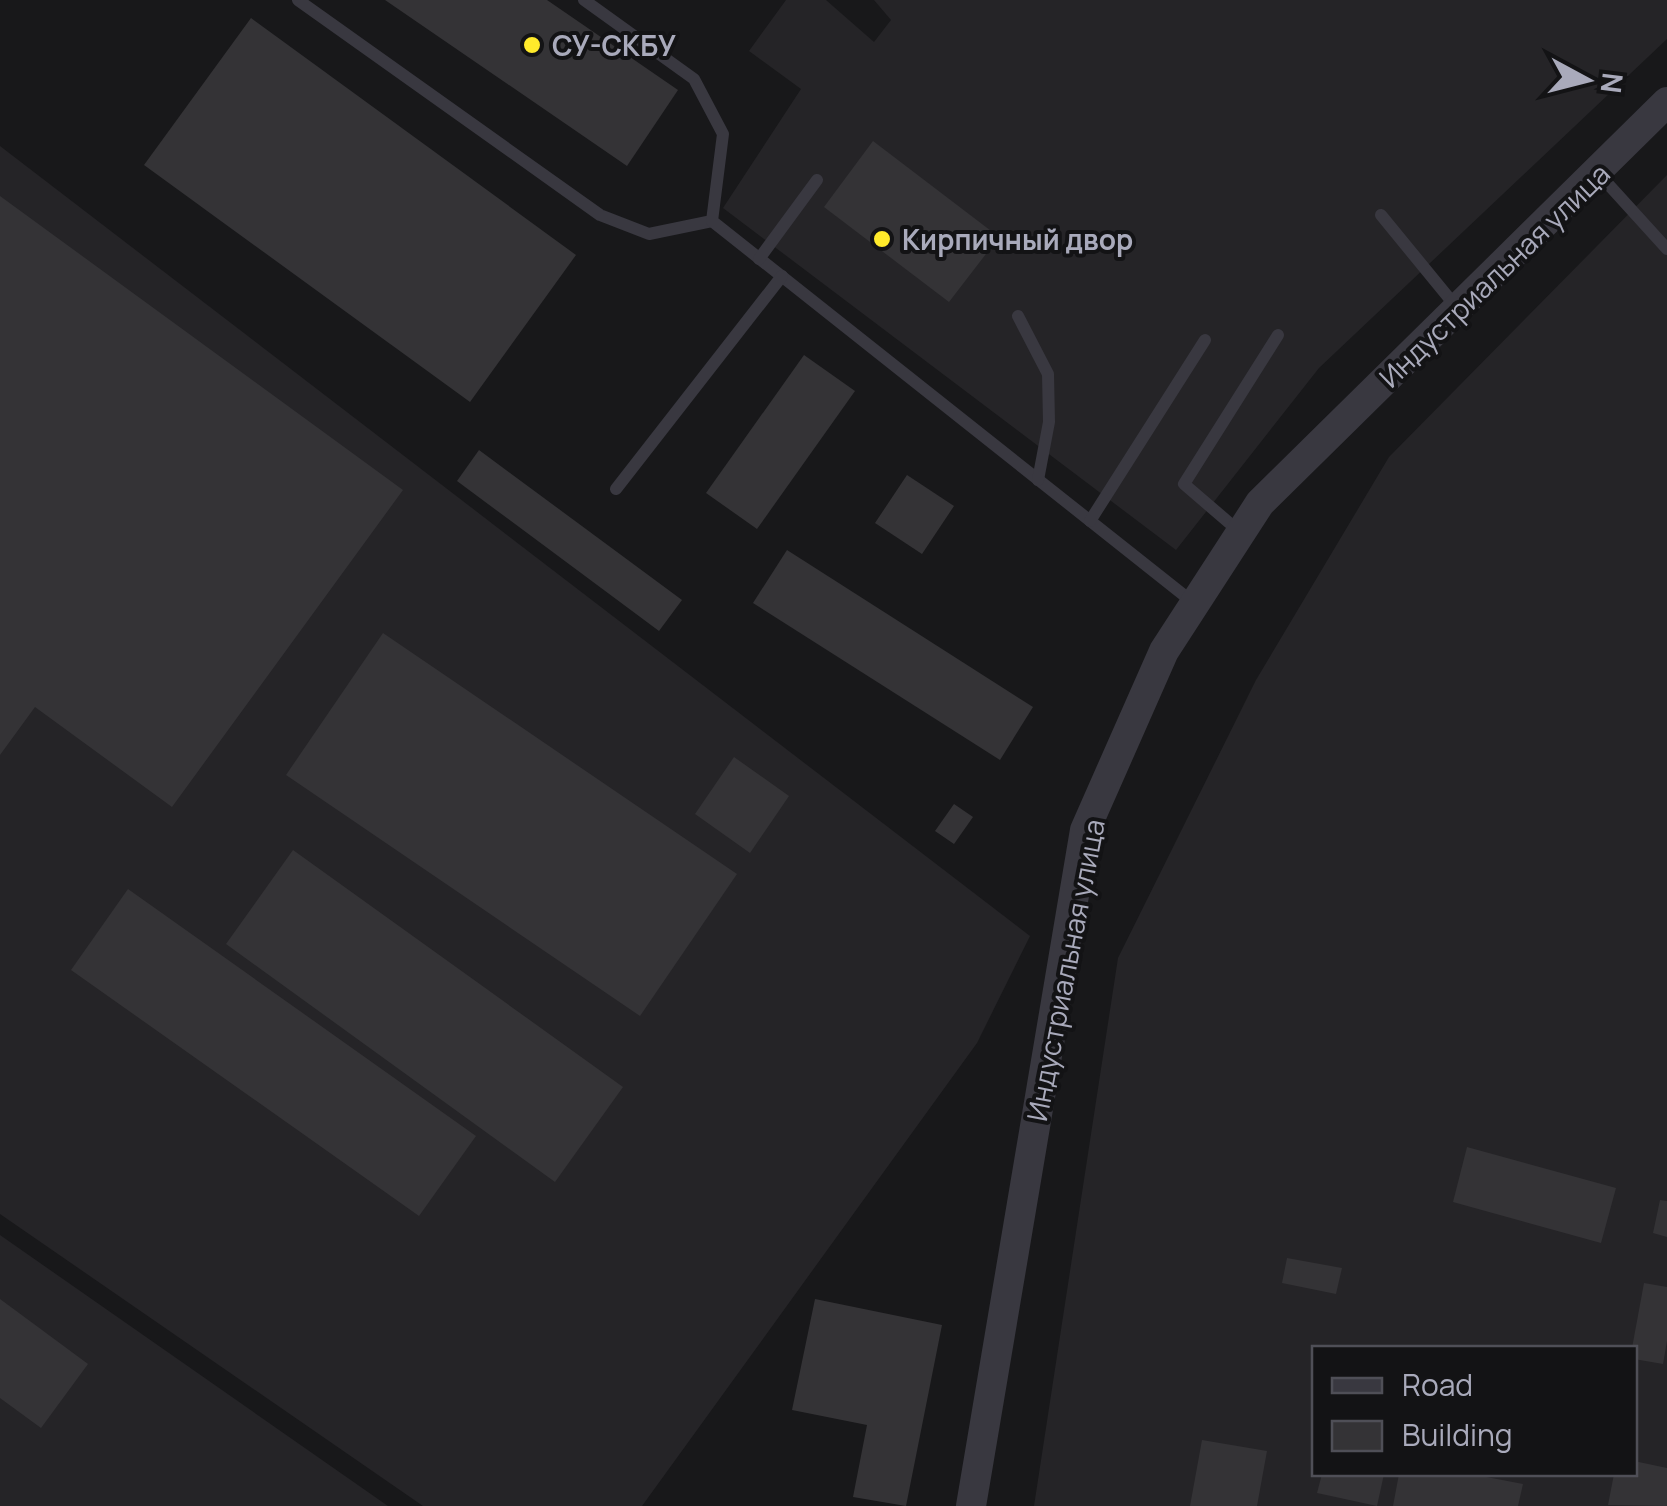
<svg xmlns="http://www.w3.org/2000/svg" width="1667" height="1506" viewBox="0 0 1667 1506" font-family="Manrope,sans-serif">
<rect width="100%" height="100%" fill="#18181a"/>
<!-- built -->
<g fill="#252427" fill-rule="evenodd">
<polygon points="786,0 826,0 874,42 891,20 874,0 1667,0 1667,39 1319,368 1176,550 723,208 801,89 749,51"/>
<polygon points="0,146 1030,936 977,1043 642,1506 423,1506 0,1214"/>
<path d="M1667,175v1331h-633l84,-548 138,-278 133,-223zM1314,1348h320v126h-320z"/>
<polygon points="0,1235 388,1506 0,1506"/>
</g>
<!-- building -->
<g fill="#343336">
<polygon points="385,0 547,0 678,90 627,166"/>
<polygon points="251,18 576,255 470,402 144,165"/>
<polygon points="873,141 999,237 949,302 824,207"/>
<polygon points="0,196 403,490 172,807 35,707 0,755"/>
<polygon points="804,355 855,391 757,529 706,493"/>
<polygon points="479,450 682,600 659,631 457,481"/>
<polygon points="907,475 954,506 922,554 875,523"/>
<polygon points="787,550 1033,707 1000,760 753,603"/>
<polygon points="383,633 737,874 640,1016 286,775"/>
<polygon points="734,757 789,796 750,853 695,814"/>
<polygon points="954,804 973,817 954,844 935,831"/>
<polygon points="293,850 623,1087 555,1182 226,944"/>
<polygon points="128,889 476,1136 419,1216 71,970"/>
<polygon points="1467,1147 1616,1188 1601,1243 1453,1202"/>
<polygon points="1660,1200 1667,1201 1667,1237 1653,1233"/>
<polygon points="1287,1258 1342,1268 1336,1294 1282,1283"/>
<polygon points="1644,1283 1667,1287 1667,1341 1663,1364 1634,1359 1632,1348"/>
<polygon points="0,1299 88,1364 41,1428 0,1398"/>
<polygon points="815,1299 942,1325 906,1506 853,1497 867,1425 792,1410"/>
<polygon points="1202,1440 1267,1451 1257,1506 1190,1506"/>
<polygon points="1634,1461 1667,1468 1667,1506 1608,1505 1614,1474 1634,1474"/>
<polygon points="1322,1474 1384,1474 1377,1506 1317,1493"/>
<polygon points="1399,1474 1471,1474 1523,1484 1518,1506 1393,1506"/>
</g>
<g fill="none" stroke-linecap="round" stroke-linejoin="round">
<!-- service -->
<g stroke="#393840" stroke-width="12">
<polyline points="298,0 600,215 649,234 712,221"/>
<polyline points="584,0 694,79 723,134 712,221 1195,604"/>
<polyline points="1598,173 1667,249"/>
<polyline points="1381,215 1458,309"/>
<polyline points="759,259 817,180"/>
<polyline points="1018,316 1048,374 1049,422 1038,480"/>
<polyline points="616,489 782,276"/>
<polyline points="1090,521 1205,340"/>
<polyline points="1241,533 1184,484 1278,335"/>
</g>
<!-- tertiary -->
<polyline stroke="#393840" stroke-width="30" points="971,1506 1085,830 1164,651 1260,503 1667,102"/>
</g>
<!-- markers -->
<g fill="#ffea2b" stroke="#131315" stroke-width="4">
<circle cx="532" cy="45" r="10"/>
<circle cx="882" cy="239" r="10"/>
</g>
<g text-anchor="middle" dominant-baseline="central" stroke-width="8" stroke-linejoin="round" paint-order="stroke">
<!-- poi labels -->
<g font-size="28" font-weight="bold" fill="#a9aabb" stroke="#131315" text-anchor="start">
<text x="552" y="45">СУ-СКБУ</text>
<text x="902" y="239">Кирпичный двор</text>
</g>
<!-- street labels -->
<g font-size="28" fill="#a9aabb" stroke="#131315">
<text transform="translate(1494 275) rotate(-44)">Индустриальная улица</text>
<text transform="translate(1065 970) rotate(-79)">Индустриальная улица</text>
</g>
</g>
<!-- legend -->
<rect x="1312" y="1346" width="325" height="130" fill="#131315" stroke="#4f4f57" stroke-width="2.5"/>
<rect x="1332" y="1378" width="50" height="15" fill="#393840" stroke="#4f4f57" stroke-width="2.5"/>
<text x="1402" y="1396" font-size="30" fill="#a9aabb">Road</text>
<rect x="1332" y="1421" width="50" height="30" fill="#343336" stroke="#4f4f57" stroke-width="2.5"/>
<text x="1402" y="1446" font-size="30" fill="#a9aabb">Building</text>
<!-- north arrow -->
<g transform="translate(1587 80) rotate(97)" stroke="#131315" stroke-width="8" paint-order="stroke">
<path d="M0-8L18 38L0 25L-18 38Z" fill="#a9aabb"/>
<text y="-15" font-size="28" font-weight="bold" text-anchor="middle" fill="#a9aabb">N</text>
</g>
</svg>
